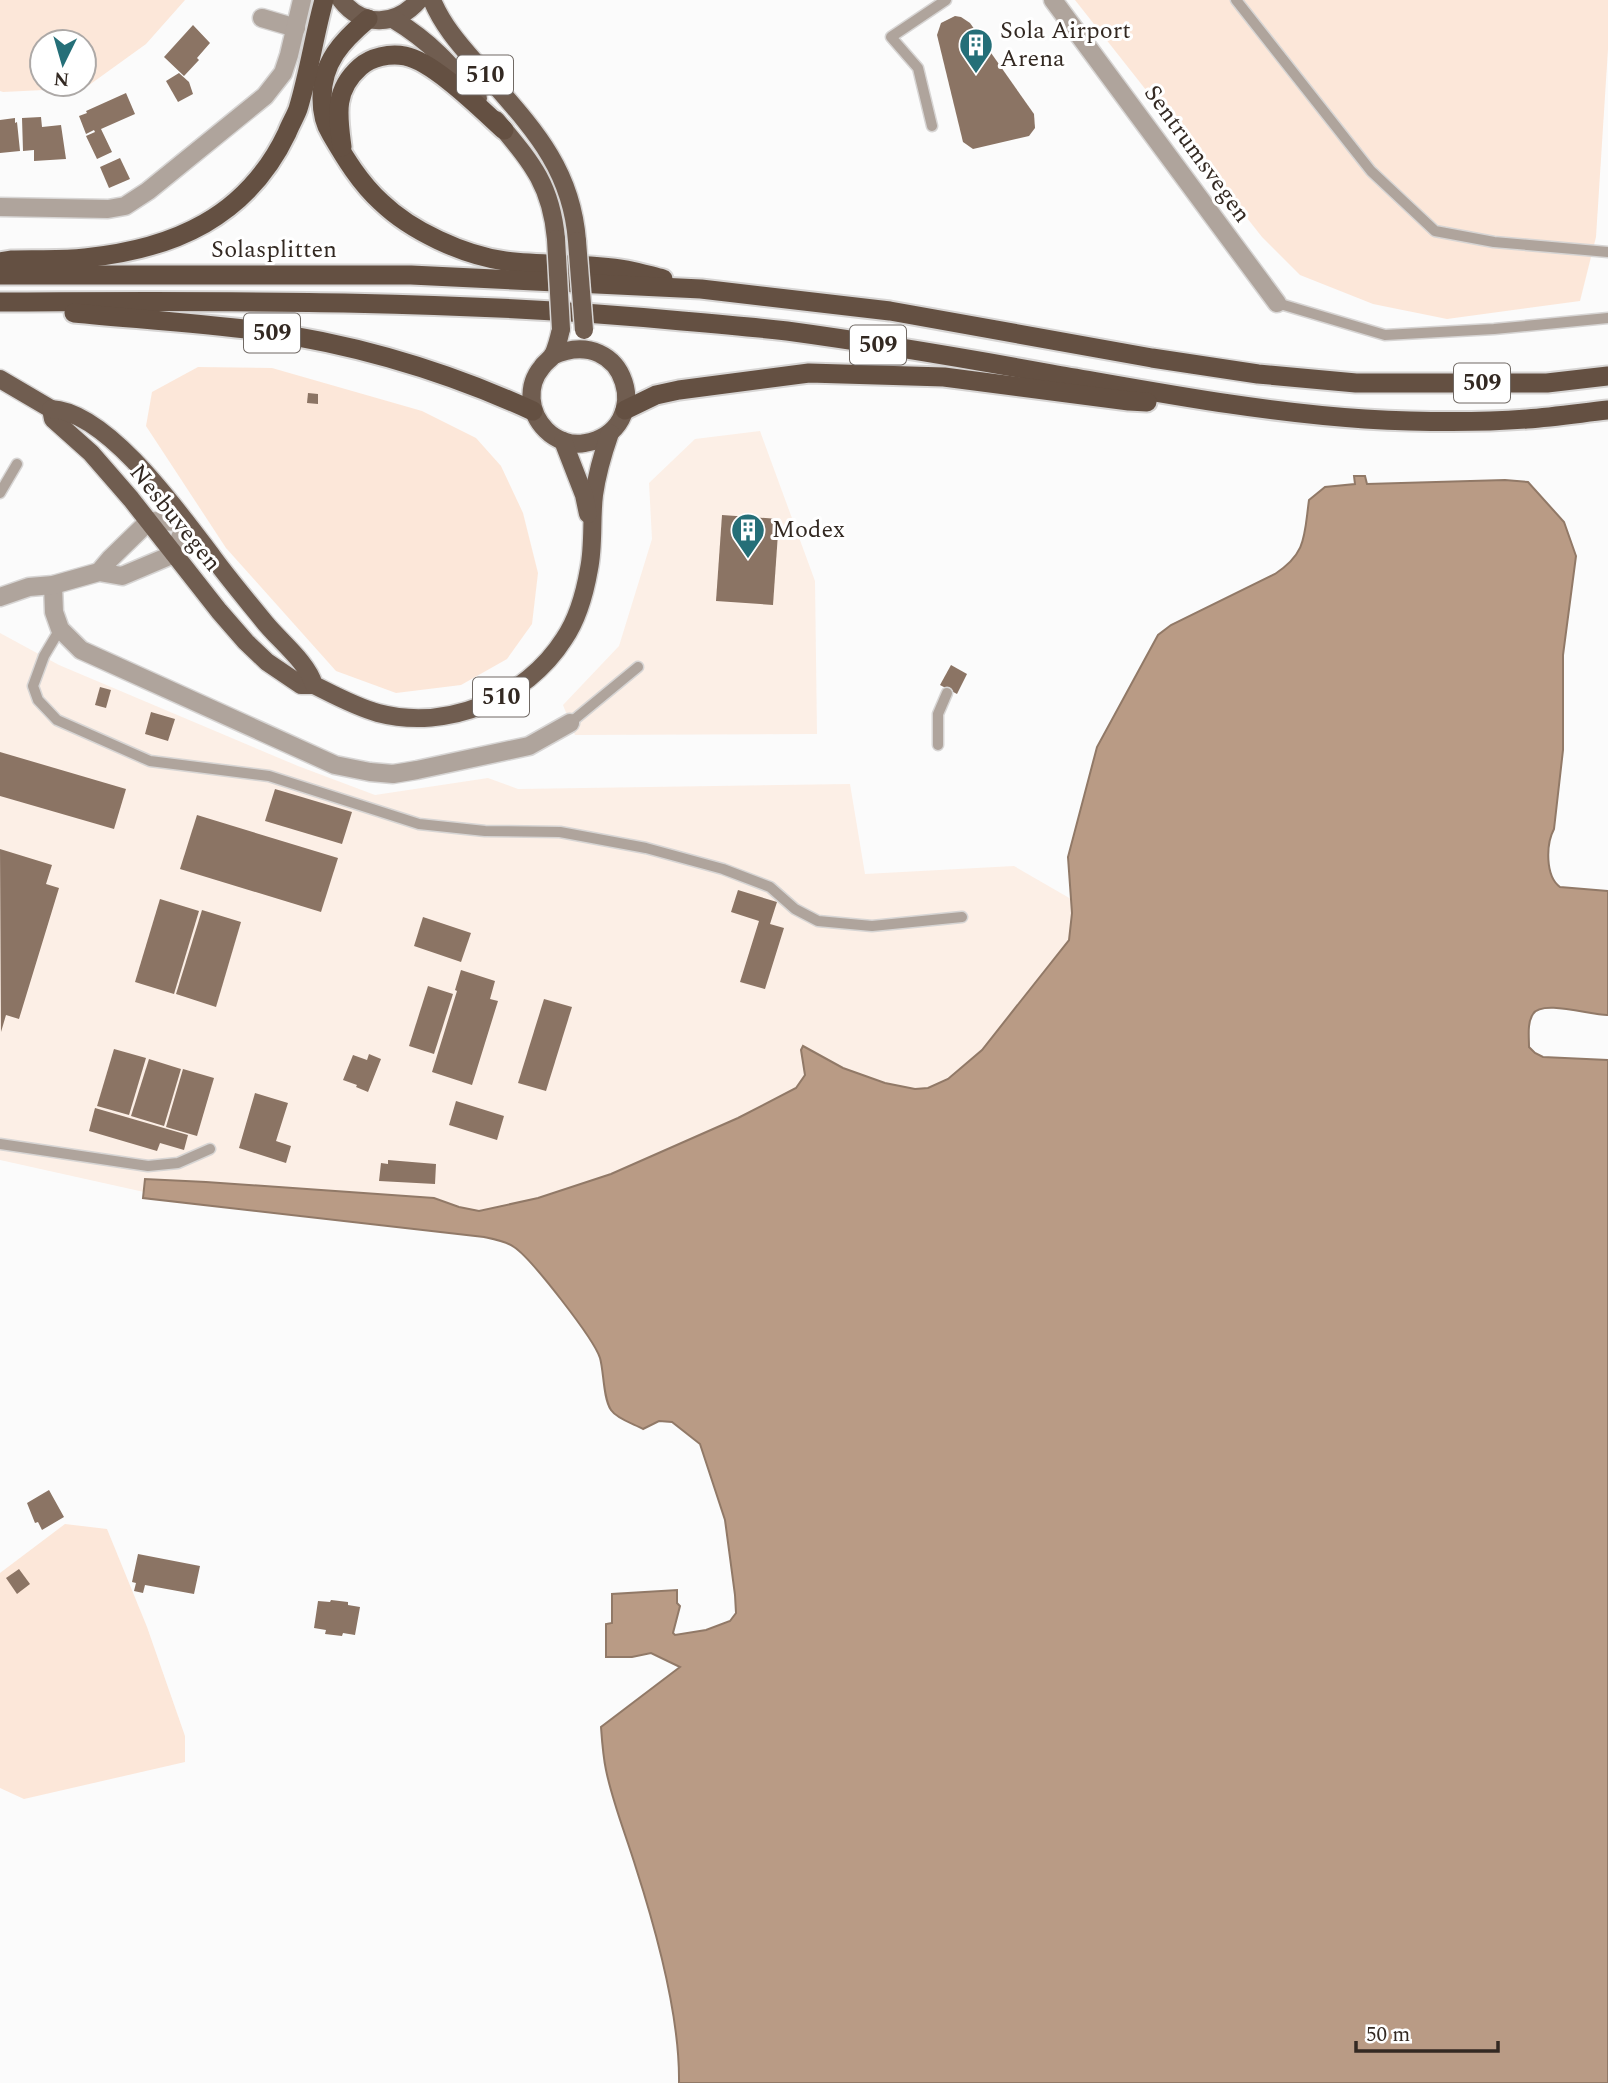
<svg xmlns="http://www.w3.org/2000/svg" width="1608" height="2083" viewBox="0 0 1608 2083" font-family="Spectral,serif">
<rect width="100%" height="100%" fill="#fbfbfb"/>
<!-- built -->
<g fill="#fcefe6">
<polygon points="760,431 815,581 817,734 575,735 563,705 619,646 652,539 649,483 695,439"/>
<polygon points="0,633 59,665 298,766 375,795 488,778 518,789 850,784 865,874 1014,866 1071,899 1072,913 1069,940 982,1050 948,1079 928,1088 915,1089 885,1083 843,1068 803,1046 801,1050 805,1075 796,1088 738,1118 611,1174 538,1198 479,1211 459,1207 434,1198 206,1182 145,1179 144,1192 0,1160"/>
</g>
<!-- green -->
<g fill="#fce7d9" fill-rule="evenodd">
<path d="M0,0h185l-39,44 -61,44 -82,4 -3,-1zM42,42h42v42h-42z"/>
<polygon points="1075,0 1608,0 1608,49 1596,237 1580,301 1447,319 1373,304 1300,275 1262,237"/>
<polygon points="198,367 272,368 422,411 476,438 501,466 523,513 538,573 532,624 507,659 461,685 396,693 336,671 226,548 146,426 152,392"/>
<polygon points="65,1524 107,1529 147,1627 185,1736 185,1762 24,1799 0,1788 0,1573"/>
</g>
<!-- water -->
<path fill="#b99b85" stroke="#917967" stroke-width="2" d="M1354,476h11l2,8 138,-4 23,2 36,40 12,34 -13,99v95l-9,79c-8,15 -9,47 6,58l48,4v124c-15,1 -66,-16 -75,-1 -6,9 -4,22 -4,33l6,6 8,4 65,3v1023h-929c1,-65 -23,-153 -43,-215 -10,-33 -23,-64 -30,-98 -3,-14 -4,-29 -5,-43l79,-60 -29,-14 -19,4h-26v-33l6,-1v-29l65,-4v13l3,3 -7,27 2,2 31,-5 24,-9 6,-8 -1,-18 -10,-75 -25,-76 -28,-22 -13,-1 -16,8c-9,-5 -26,-10 -32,-19 -8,-12 -7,-38 -11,-52 -6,-19 -69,-100 -86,-111 -8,-6 -20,-8 -30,-10l-341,-39 2,-19 61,3 228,16 25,9 20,4 59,-13 73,-24 127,-56 58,-30 9,-13 -4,-25 2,-4 40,22 42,15 30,6 13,-1 20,-9 34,-29 87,-110 3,-27 -4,-56 29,-110 61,-112 13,-10 104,-51c32,-21 29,-38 34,-74l16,-13 30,-3z"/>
<!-- building -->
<g fill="#8b7464">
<polygon points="955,16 961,17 970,23 1034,114 1035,128 1029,136 973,149 963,142 937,35 941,23"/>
<polygon points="193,25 210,43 197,58 199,60 184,76 164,57"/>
<polygon points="179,73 189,82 193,94 178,102 166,81"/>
<polygon points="126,93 135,114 101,129 112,152 97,159 86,136 95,132 94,130 86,134 79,116 87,113 86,111"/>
<polygon points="41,117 42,127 61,125 66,159 34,161 34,150 23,151 22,118"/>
<polygon points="15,118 15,123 17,122 20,151 0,153 0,120"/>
<polygon points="120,158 130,179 109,188 100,167"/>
<polygon points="308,393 318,394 318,404 307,403"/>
<polygon points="722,515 779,519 773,605 716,601"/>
<polygon points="951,665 967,674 957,694 940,685"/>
<polygon points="100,687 111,690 106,708 95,705"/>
<polygon points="151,712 175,719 168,741 145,734"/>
<polygon points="0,752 126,789 114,829 0,796"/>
<polygon points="275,789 352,812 342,844 265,821"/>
<polygon points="197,815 338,858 321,912 180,869"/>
<polygon points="0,849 52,865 46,884 59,888 19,1019 6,1015 1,1032"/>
<polygon points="738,890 777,902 770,924 784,928 765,989 740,982 759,921 731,912"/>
<polygon points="160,899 199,911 174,994 135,982"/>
<polygon points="202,910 241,922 216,1007 176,994"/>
<polygon points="423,917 471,933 461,962 414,946"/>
<polygon points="461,970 495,981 490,999 498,1001 472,1085 432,1072 457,991 455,990"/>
<polygon points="428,986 453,994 434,1054 409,1046"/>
<polygon points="544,999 572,1007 546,1091 518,1083"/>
<polygon points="114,1049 146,1058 129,1115 97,1106"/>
<polygon points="369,1054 381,1059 368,1092 356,1087 357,1085 343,1080 353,1055 367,1060"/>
<polygon points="149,1059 181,1069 164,1126 131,1116"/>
<polygon points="183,1069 214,1078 197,1136 166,1127"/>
<polygon points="255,1093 288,1103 276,1141 291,1146 286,1163 239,1148"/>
<polygon points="456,1101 504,1116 497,1140 449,1125"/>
<polygon points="95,1108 188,1135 184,1150 160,1143 157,1151 89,1131"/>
<polygon points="388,1160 436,1164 435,1184 379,1181 381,1163 388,1164"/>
<polygon points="49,1490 64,1517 42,1530 38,1522 35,1523 27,1503"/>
<polygon points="138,1554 200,1566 194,1594 145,1585 143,1593 134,1591 136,1583 132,1582"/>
<polygon points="19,1569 30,1584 17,1594 6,1578"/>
<polygon points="331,1600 348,1602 348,1605 360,1607 355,1635 343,1633 342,1636 325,1634 326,1630 314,1628 318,1601 330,1602"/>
</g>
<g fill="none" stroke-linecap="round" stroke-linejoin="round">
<!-- service casing -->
<g stroke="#d7d5d4" stroke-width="13">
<g id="service">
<polyline points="1236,0 1371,171 1435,231 1494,242 1608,252"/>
<polyline points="932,126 918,68 891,37 946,0"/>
<polyline points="1277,303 1385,335 1494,329 1608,318"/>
<polyline points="0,493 17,464"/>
<polyline points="60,629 44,656 33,686 38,700 57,720 150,761 269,776 419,824 485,831 560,832 646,848 723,869 770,887 795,909 818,921 872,926 962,917"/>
<polyline points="570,723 638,667"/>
<polyline points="938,745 938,714 947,693"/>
<polyline points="0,1144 148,1166 178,1163 210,1149"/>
</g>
</g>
<!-- minor casing -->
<g stroke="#d7d5d4" stroke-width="21">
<g id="minor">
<polyline points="1053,0 1277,303"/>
<polyline points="262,18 296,28"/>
<polyline points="0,207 108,209 125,206 148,191 265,96 283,73 289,55 302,0"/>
<polyline points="53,585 54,612 60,629 81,650 335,765 370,772 393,774 417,770 529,746 570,723"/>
<polyline points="0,597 29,587 53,585 99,572 122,576 174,554 186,522 149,521 110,559 99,572"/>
</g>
</g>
<!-- primary casing -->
<g stroke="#d7d5d4" stroke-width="21">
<g id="primary">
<path d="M341,0c22,28 55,26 78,0"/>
<path d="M432,0c10,24 26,43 43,62 49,58 96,99 102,179"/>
<path d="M393,19c38,23 57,45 85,79"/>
<path d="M496,120c34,41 55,63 60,119"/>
<path d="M552,356c75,-34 105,74 33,87 -14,3 -29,-3 -39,-13 -17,-17 -20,-44 -4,-63 3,-5 8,-7 11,-12 4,-8 6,-17 8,-26"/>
<polyline points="0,379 51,409 53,419 91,453 131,499 219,611 246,642 267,662 301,685 314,685"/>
<path d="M51,409c56,2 129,105 161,147 16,22 33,42 50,63 15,20 45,42 52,66 20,10 42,22 64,28 69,18 148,-14 186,-74 13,-19 21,-47 25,-70 5,-24 2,-50 5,-74 3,-22 9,-42 16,-62"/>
<polyline points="563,441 584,495 588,514"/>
</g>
</g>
<!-- trunk casing -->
<g stroke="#d7d5d4" stroke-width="23">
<g id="trunk">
<path d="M368,19c-26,22 -46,43 -46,79 0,12 2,25 9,36 14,24 29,49 50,68 30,29 82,53 124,59 40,5 82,2 122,9 12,2 24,6 36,9"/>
<path d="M342,147c-4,-31 -9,-56 18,-80 11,-10 30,-14 45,-11 28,5 77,54 99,74"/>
<path d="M0,262l11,-2c24,-1 50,1 74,-2 89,-9 162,-41 202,-125 3,-8 8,-16 11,-24 11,-36 16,-73 26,-109"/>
<polyline points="0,275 411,275 701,289 890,311 1152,358 1258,374 1356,383 1547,383 1608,376"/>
<path d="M0,302c227,-1 455,-3 682,19 35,3 70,6 105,10 88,12 177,27 265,43 104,18 207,38 313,45 53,3 109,4 162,0 27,-2 54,-6 81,-9"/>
<path d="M74,313c62,6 125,10 187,18 93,13 187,41 272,80"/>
<polyline points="625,410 656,395 679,390 809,373 944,377 1129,401 1147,402"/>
</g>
</g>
<!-- service -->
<use href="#service" stroke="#afa49c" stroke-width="10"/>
<!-- minor -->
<use href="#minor" stroke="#afa49c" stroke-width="18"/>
<!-- primary -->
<use href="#primary" stroke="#705d50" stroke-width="18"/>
<!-- trunk -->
<use href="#trunk" stroke="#645042" stroke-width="19"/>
<!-- primary-bridge casing -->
<g stroke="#d7d5d4" stroke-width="21" stroke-linecap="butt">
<g id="primary-bridge">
<polyline points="556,239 561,329"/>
<polyline points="577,241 584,330"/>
</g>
</g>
<!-- primary-bridge -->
<use href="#primary-bridge" stroke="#705d50" stroke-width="18"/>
</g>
<!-- icons -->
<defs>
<g id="building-pin" transform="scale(1.75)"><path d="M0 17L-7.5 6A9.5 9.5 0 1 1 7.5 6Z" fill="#256f78" stroke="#fff"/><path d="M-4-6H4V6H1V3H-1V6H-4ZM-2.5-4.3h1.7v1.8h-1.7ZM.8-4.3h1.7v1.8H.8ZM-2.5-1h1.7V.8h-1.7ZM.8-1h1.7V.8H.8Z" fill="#fff"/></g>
</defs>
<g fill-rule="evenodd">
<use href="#building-pin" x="976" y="45"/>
<use href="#building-pin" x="748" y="530"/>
</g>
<g text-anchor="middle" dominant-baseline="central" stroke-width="6" stroke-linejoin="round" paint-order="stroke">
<!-- shield labels -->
<g fill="#fff" stroke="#706964" stroke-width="2">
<rect x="457" y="55.5" width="56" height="39" rx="5"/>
<rect x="244" y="313.5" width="56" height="39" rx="5"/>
<rect x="850" y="325.5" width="56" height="39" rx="5"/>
<rect x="1454" y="363.5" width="56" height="39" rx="5"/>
<rect x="473" y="677.5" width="56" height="39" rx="5"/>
</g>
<g font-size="23" font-weight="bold" fill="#332922">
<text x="485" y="75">510</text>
<text x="272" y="333">509</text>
<text x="878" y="345">509</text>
<text x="1482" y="383">509</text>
<text x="501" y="697">510</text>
</g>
<!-- poi labels -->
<g font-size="24" fill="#332922" stroke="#fff" text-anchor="start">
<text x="1000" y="31">Sola Airport<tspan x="1000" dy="28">Arena</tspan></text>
<text x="772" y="530">Modex</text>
</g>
<!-- street labels -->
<g font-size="24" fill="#332922" stroke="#fff">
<text transform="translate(1197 154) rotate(54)">Sentrumsvegen</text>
<text x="274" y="250">Solasplitten</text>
<text transform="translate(175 518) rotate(51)">Nesbuvegen</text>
</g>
</g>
<!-- north arrow -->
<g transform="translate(63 63) rotate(185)"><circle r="33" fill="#ffffff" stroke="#ada9a7" stroke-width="2"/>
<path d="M0-5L12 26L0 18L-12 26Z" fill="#256f78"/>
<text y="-10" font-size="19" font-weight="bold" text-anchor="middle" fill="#332922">N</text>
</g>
<!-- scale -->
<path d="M1356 2041v10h142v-10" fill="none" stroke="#332922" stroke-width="3.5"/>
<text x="1366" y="2041" font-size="21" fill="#332922" stroke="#ffffff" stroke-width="5" paint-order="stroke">50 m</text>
</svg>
